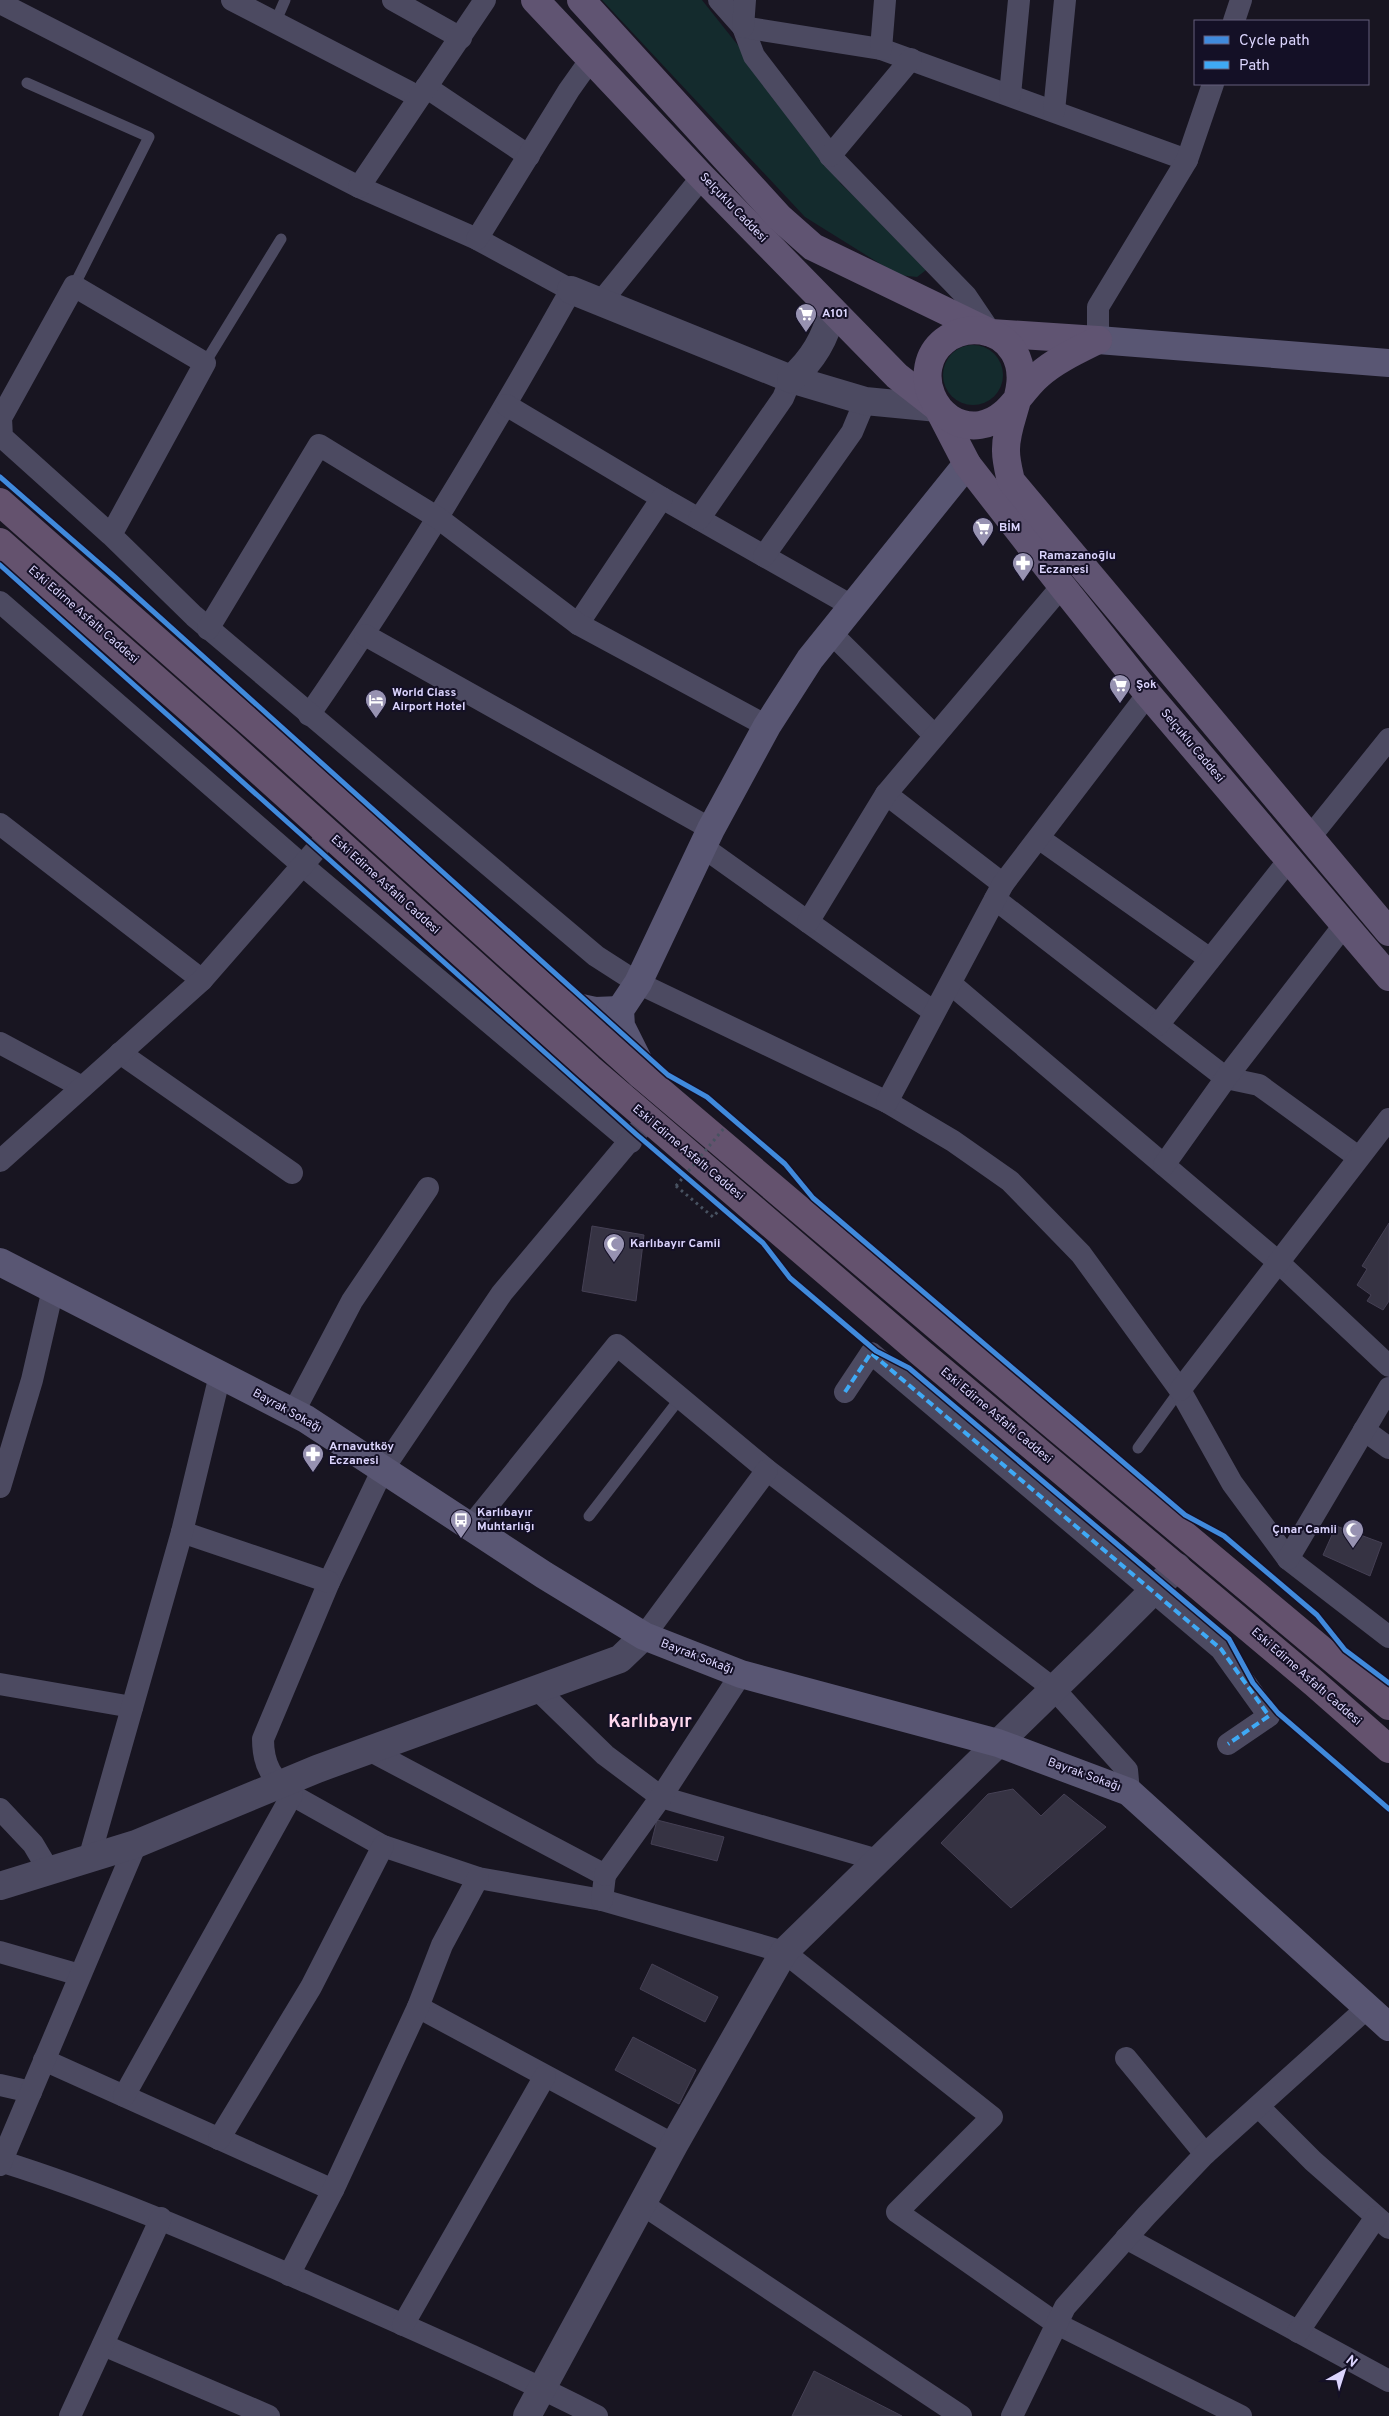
<svg xmlns="http://www.w3.org/2000/svg" width="1389" height="2416" viewBox="0 0 1389 2416" font-family="Overpass,sans-serif">
<rect width="100%" height="100%" fill="#181521"/>
<!-- green -->
<g fill="#142b2d">
<polygon points="602,0 702,0 756,68 841,184 930,267 917,277 898,275 805,217"/>
<circle cx="973" cy="375" r="30"/>
</g>
<!-- building -->
<g fill="#363343" stroke="#454054">
<polygon points="1389,1223 1389,1301 1383,1310 1367,1301 1371,1295 1357,1285 1367,1269 1362,1266"/>
<polygon points="592,1226 644,1235 636,1301 582,1291"/>
<polygon points="1336,1526 1382,1543 1370,1576 1323,1555"/>
<polygon points="1013,1789 1041,1816 1064,1794 1106,1827 1011,1908 941,1843 988,1794"/>
<polygon points="657,1820 724,1837 717,1861 651,1844"/>
<polygon points="652,1964 718,1997 705,2022 640,1989"/>
<polygon points="633,2037 696,2070 679,2104 615,2070"/>
<polygon points="814,2371 902,2416 792,2416"/>
</g>
<g fill="none" stroke-linecap="round" stroke-linejoin="round">
<!-- path -->
<polyline stroke="#485261" stroke-width="3" stroke-dasharray="2.5 4" stroke-linecap="butt" points="676,1186 713,1217 720,1209"/>
<!-- service -->
<g stroke="#4c4a61" stroke-width="11">
<polyline points="275,23 285,0"/>
<polyline points="27,83 149,137 74,286"/>
<polyline points="205,363 281,239"/>
<polyline points="1138,1448 1180,1390"/>
<polyline points="589,1516 681,1397"/>
</g>
<!-- minor -->
<g stroke="#4c4a61" stroke-width="22">
<polyline points="232,0 419,97"/>
<polyline points="393,0 461,38"/>
<polyline points="719,0 743,27 754,56 833,159 966,296 991,333"/>
<path d="M0,3l359,184 118,52 94,51c-82,146 -167,288 -262,425"/>
<polyline points="1234,21 1241,0"/>
<polyline points="743,27 881,49 1187,160"/>
<polyline points="743,27 745,0"/>
<polyline points="881,49 885,0"/>
<polyline points="426,87 529,156"/>
<polyline points="1010,95 1019,0"/>
<polyline points="1054,111 1065,0"/>
<polyline points="830,156 911,59"/>
<polyline points="359,187 485,0"/>
<polyline points="477,239 569,90 591,59"/>
<polyline points="600,303 702,177"/>
<polyline points="1098,340 1098,307 1187,160 1213,84"/>
<polyline points="506,405 662,498 852,606"/>
<polyline points="699,519 783,398 791,379"/>
<polyline points="111,535 205,363 74,286 1,418 2,437 111,535 194,616 596,956 638,983 887,1102 953,1141 1010,1181 1081,1254 1180,1390 1232,1483 1288,1559 1389,1637"/>
<polyline points="764,556 852,432 865,401"/>
<polyline points="0,602 301,864 631,1142"/>
<polyline points="578,624 662,498"/>
<polyline points="208,629 319,445 438,518 578,624 767,726"/>
<polyline points="831,633 935,736"/>
<polyline points="365,635 711,829"/>
<polyline points="886,794 1003,884"/>
<polyline points="0,824 202,980"/>
<polyline points="1310,837 1389,739"/>
<polyline points="1040,839 1210,959"/>
<polyline points="703,847 934,1012"/>
<polyline points="995,899 1226,1078 1259,1085 1358,1157"/>
<polyline points="808,922 886,794 1062,586"/>
<polyline points="951,984 1277,1261 1389,1366"/>
<polyline points="1158,1025 1289,860"/>
<polyline points="0,1043 82,1087"/>
<polyline points="120,1053 292,1173"/>
<polyline points="887,1102 1003,884 1148,694"/>
<path d="M648,1119l-146,174 -119,176 -54,113 -66,157c0,27 9,39 29,56l91,51 95,32 124,22 182,52 208,165 -95,95 160,112 184,92"/>
<polyline points="0,1161 202,980 329,835"/>
<polyline points="1164,1165 1226,1078 1345,924"/>
<polyline points="1180,1390 1389,1119"/>
<polyline points="845,1392 871,1353 1221,1649 1269,1716 1228,1744"/>
<polyline points="293,1413 352,1301 428,1188"/>
<polyline points="1364,1430 1389,1448"/>
<polyline points="0,1487 32,1380 53,1289"/>
<polyline points="471,1526 617,1345 767,1470 1054,1689 1127,1770 1129,1792"/>
<polyline points="182,1532 329,1582"/>
<polyline points="1288,1559 1389,1388"/>
<polyline points="644,1636 767,1470"/>
<polyline points="0,1684 132,1707"/>
<polyline points="536,1688 605,1755 661,1797 878,1860"/>
<polyline points="371,1751 605,1875 602,1900"/>
<polyline points="0,1809 33,1844 49,1871"/>
<polyline points="89,1859 182,1532 220,1375"/>
<polyline points="605,1875 661,1797 741,1674"/>
<polyline points="0,1952 80,1975"/>
<polyline points="418,2007 674,2145"/>
<polyline points="1126,2058 1205,2154"/>
<polyline points="44,2060 333,2190"/>
<polyline points="0,2085 31,2092"/>
<polyline points="124,2096 292,1795"/>
<polyline points="1259,2107 1313,2161 1389,2228"/>
<polyline points="219,2139 311,1987 383,1846"/>
<path d="M0,2161c106,33 208,78 309,122 97,43 194,85 288,133"/>
<polyline points="0,2165 136,1844"/>
<polyline points="642,2204 961,2416"/>
<polyline points="1126,2238 1389,2381"/>
<polyline points="289,2275 333,2190 418,2007 442,1945 478,1878"/>
<polyline points="403,2325 545,2076"/>
<polyline points="1298,2332 1376,2217"/>
<polyline points="103,2345 269,2416"/>
<polyline points="70,2416 161,2218"/>
<polyline points="1012,2416 1065,2307 1147,2215 1205,2154 1367,2008"/>
</g>
<!-- tertiary -->
<g stroke="#4c4a61" stroke-width="28">
<polyline points="571,290 791,379 865,401 938,408"/>
<path d="M791,379c22,-19 35,-41 41,-69"/>
<polyline points="0,1886 136,1844 317,1769 620,1659 644,1636"/>
<polyline points="527,2416 674,2145 784,1952 1103,1641 1177,1567"/>
</g>
<!-- secondary -->
<g stroke="#595673" stroke-width="28">
<polyline points="1098,340 1389,363"/>
<polyline points="563,1004 595,1011 620,1010"/>
<polyline points="641,1075 638,1060 621,1026 620,1010 638,983 711,829 767,726 810,659 967,464"/>
<polyline points="0,1262 306,1419 544,1575 644,1636 741,1674 998,1743 1129,1792 1389,2027"/>
</g>
<!-- primary -->
<g stroke="#605472" stroke-width="28">
<polyline points="535,0 702,177 897,376 938,408 967,464 1062,586 1148,694 1389,977"/>
<polyline points="581,0 779,217 813,247 991,333 1098,340"/>
<path d="M1098,340c-20,10 -42,20 -59,35 -20,17 -31,46 -59,50 -46,6 -71,-56 -36,-84 21,-17 55,-14 70,11 19,33 -9,66 -8,99 0,10 3,21 5,30l378,451"/>
</g>
<!-- trunk -->
<g stroke="#64526e" stroke-width="28">
<polyline points="0,502 272,742 641,1075 1046,1419 1389,1706"/>
<polyline points="0,542 226,741 589,1068 921,1353 1314,1683 1389,1749"/>
</g>
<!-- path-bridge -->
<polyline stroke="#485261" stroke-width="3" stroke-dasharray="2.5 4" stroke-linecap="butt" points="676,1186 725,1127"/>
<!-- quiet -->
<polyline stroke="#3fa9f5" stroke-width="4" stroke-dasharray="8 4" stroke-linecap="butt" points="845,1392 871,1353 1221,1649 1269,1716 1228,1744"/>
<!-- cycleway casing -->
<g stroke="#141026" stroke-width="8">
<g id="cycleway">
<polyline points="0,477 116,578 668,1075 707,1097 785,1164 813,1198 1185,1515 1224,1536 1317,1615 1345,1650 1389,1683"/>
<polyline points="0,565 636,1134 763,1243 790,1278 876,1351 909,1368 1229,1639 1253,1683 1278,1713 1389,1809"/>
</g>
</g>
<!-- cycleway -->
<use href="#cycleway" stroke="#408adc" stroke-width="5"/>
</g>
<!-- icons -->
<defs>
<g id="supermarket-pin" transform="scale(1.125)"><path d="M0 17L-7.5 6A9.5 9.5 0 1 1 7.5 6Z" fill="#9792b1" stroke="#141026"/><path d="M-6-5.5h2.5l.6 2H6L4.5 2H-2.5L-4.4-4H-6ZM-1.5 3.2a1.3 1.3 0 1 0 .1 0ZM3 3.2a1.3 1.3 0 1 0 .1 0Z" fill="#fff"/></g>
<g id="pharmacy-pin" transform="scale(1.125)"><path d="M0 17L-7.5 6A9.5 9.5 0 1 1 7.5 6Z" fill="#9792b1" stroke="#141026"/><path d="M-2-6h4v4h4v4h-4v4h-4v-4h-4v-4h4Z" fill="#fff"/></g>
<g id="hotel-pin" transform="scale(1.125)"><path d="M0 17L-7.5 6A9.5 9.5 0 1 1 7.5 6Z" fill="#9792b1" stroke="#141026"/><path d="M-6-4.5h1.5V1H6V5H4.5V3h-9V5H-6ZM-4 0a1.8 1.8 0 1 1 3.6 0ZM.5 0V-2.5h3Q6-2.5 6 0Z" fill="#fff"/></g>
<g id="mosque-pin" transform="scale(1.125)"><path d="M0 17L-7.5 6A9.5 9.5 0 1 1 7.5 6Z" fill="#9792b1" stroke="#141026"/><path d="M3.5-4.9A6 6 0 1 0 3.5 4.9A5 5 0 1 1 3.5-4.9Z" fill="#fff"/></g>
<g id="bus-pin" transform="scale(1.125)"><path d="M0 17L-7.5 6A9.5 9.5 0 1 1 7.5 6Z" fill="#9792b1" stroke="#141026"/><path d="M-5-6H5V4H4V6H2V4H-2V6H-4V4H-5ZM-3.5-4V0h7V-4ZM-3.5 1.2v1.5H-2V1.2ZM2 1.2v1.5H3.5V1.2Z" fill="#fff"/></g>
</defs>
<g fill-rule="evenodd">
<use href="#supermarket-pin" x="806" y="314"/>
<use href="#supermarket-pin" x="983" y="528"/>
<use href="#pharmacy-pin" x="1023" y="563"/>
<use href="#supermarket-pin" x="1120" y="685"/>
<use href="#hotel-pin" x="376" y="700"/>
<use href="#mosque-pin" x="614" y="1244"/>
<use href="#pharmacy-pin" x="313" y="1454"/>
<use href="#bus-pin" x="461" y="1520"/>
<use href="#mosque-pin" x="1353" y="1530"/>
</g>
<g text-anchor="middle" dominant-baseline="central" stroke-width="4" stroke-linejoin="round" paint-order="stroke">
<!-- street labels -->
<g font-size="12" fill="#dcd5fe" stroke="#141026">
<text transform="translate(733 208) rotate(46)">Selçuklu Caddesi</text>
<text transform="translate(83 615) rotate(41)">Eski Edirne Asfaltı Caddesi</text>
<text transform="translate(1192 746) rotate(50)">Selçuklu Caddesi</text>
<text transform="translate(385 885) rotate(42)">Eski Edirne Asfaltı Caddesi</text>
<text transform="translate(688 1153) rotate(40)">Eski Edirne Asfaltı Caddesi</text>
<text transform="translate(287 1411) rotate(29)">Bayrak Sokağı</text>
<text transform="translate(996 1416) rotate(40)">Eski Edirne Asfaltı Caddesi</text>
<text transform="translate(697 1657) rotate(21)">Bayrak Sokağı</text>
<text transform="translate(1306 1677) rotate(41)">Eski Edirne Asfaltı Caddesi</text>
<text transform="translate(1084 1775) rotate(20)">Bayrak Sokağı</text>
</g>
<!-- poi labels -->
<g font-size="12" font-weight="bold" fill="#dcd5fe" stroke="#141026" text-anchor="start">
<text x="822" y="314">A101</text>
<text x="999" y="528">BİM</text>
<text x="1039" y="556">Ramazanoğlu<tspan x="1039" dy="14">Eczanesi</tspan></text>
<text x="1136" y="685">Şok</text>
<text x="392" y="693">World Class<tspan x="392" dy="14">Airport Hotel</tspan></text>
<text x="630" y="1244">Karlıbayır Camii</text>
<text x="329" y="1447">Arnavutköy<tspan x="329" dy="14">Eczanesi</tspan></text>
<text x="477" y="1513">Karlıbayır<tspan x="477" dy="14">Muhtarlığı</tspan></text>
<text x="1337" y="1530" text-anchor="end">Çınar Camii</text>
</g>
<!-- district labels -->
<g font-size="18" font-weight="bold" fill="#fed7ee" stroke="#141026">
<text x="650" y="1722">Karlıbayır</text>
</g>
</g>
<!-- legend -->
<rect x="1194" y="20" width="175" height="65" fill="#141026" stroke="#645f7c"/>
<rect x="1204" y="36" width="25" height="8" fill="#408adc" stroke="#645f7c"/>
<text x="1239" y="45" font-size="15" fill="#dcd5fe">Cycle path</text>
<rect x="1204" y="61" width="25" height="8" fill="#3fa9f5" stroke="#645f7c"/>
<text x="1239" y="70" font-size="15" fill="#dcd5fe">Path</text>
<!-- north arrow -->
<g transform="translate(1344 2371) rotate(39)" stroke="#141026" stroke-width="4" paint-order="stroke">
<path d="M0-4L9 19L0 12L-9 19Z" fill="#dcd5fe"/>
<text y="-8" font-size="14" font-weight="bold" text-anchor="middle" fill="#dcd5fe">N</text>
</g>
</svg>
